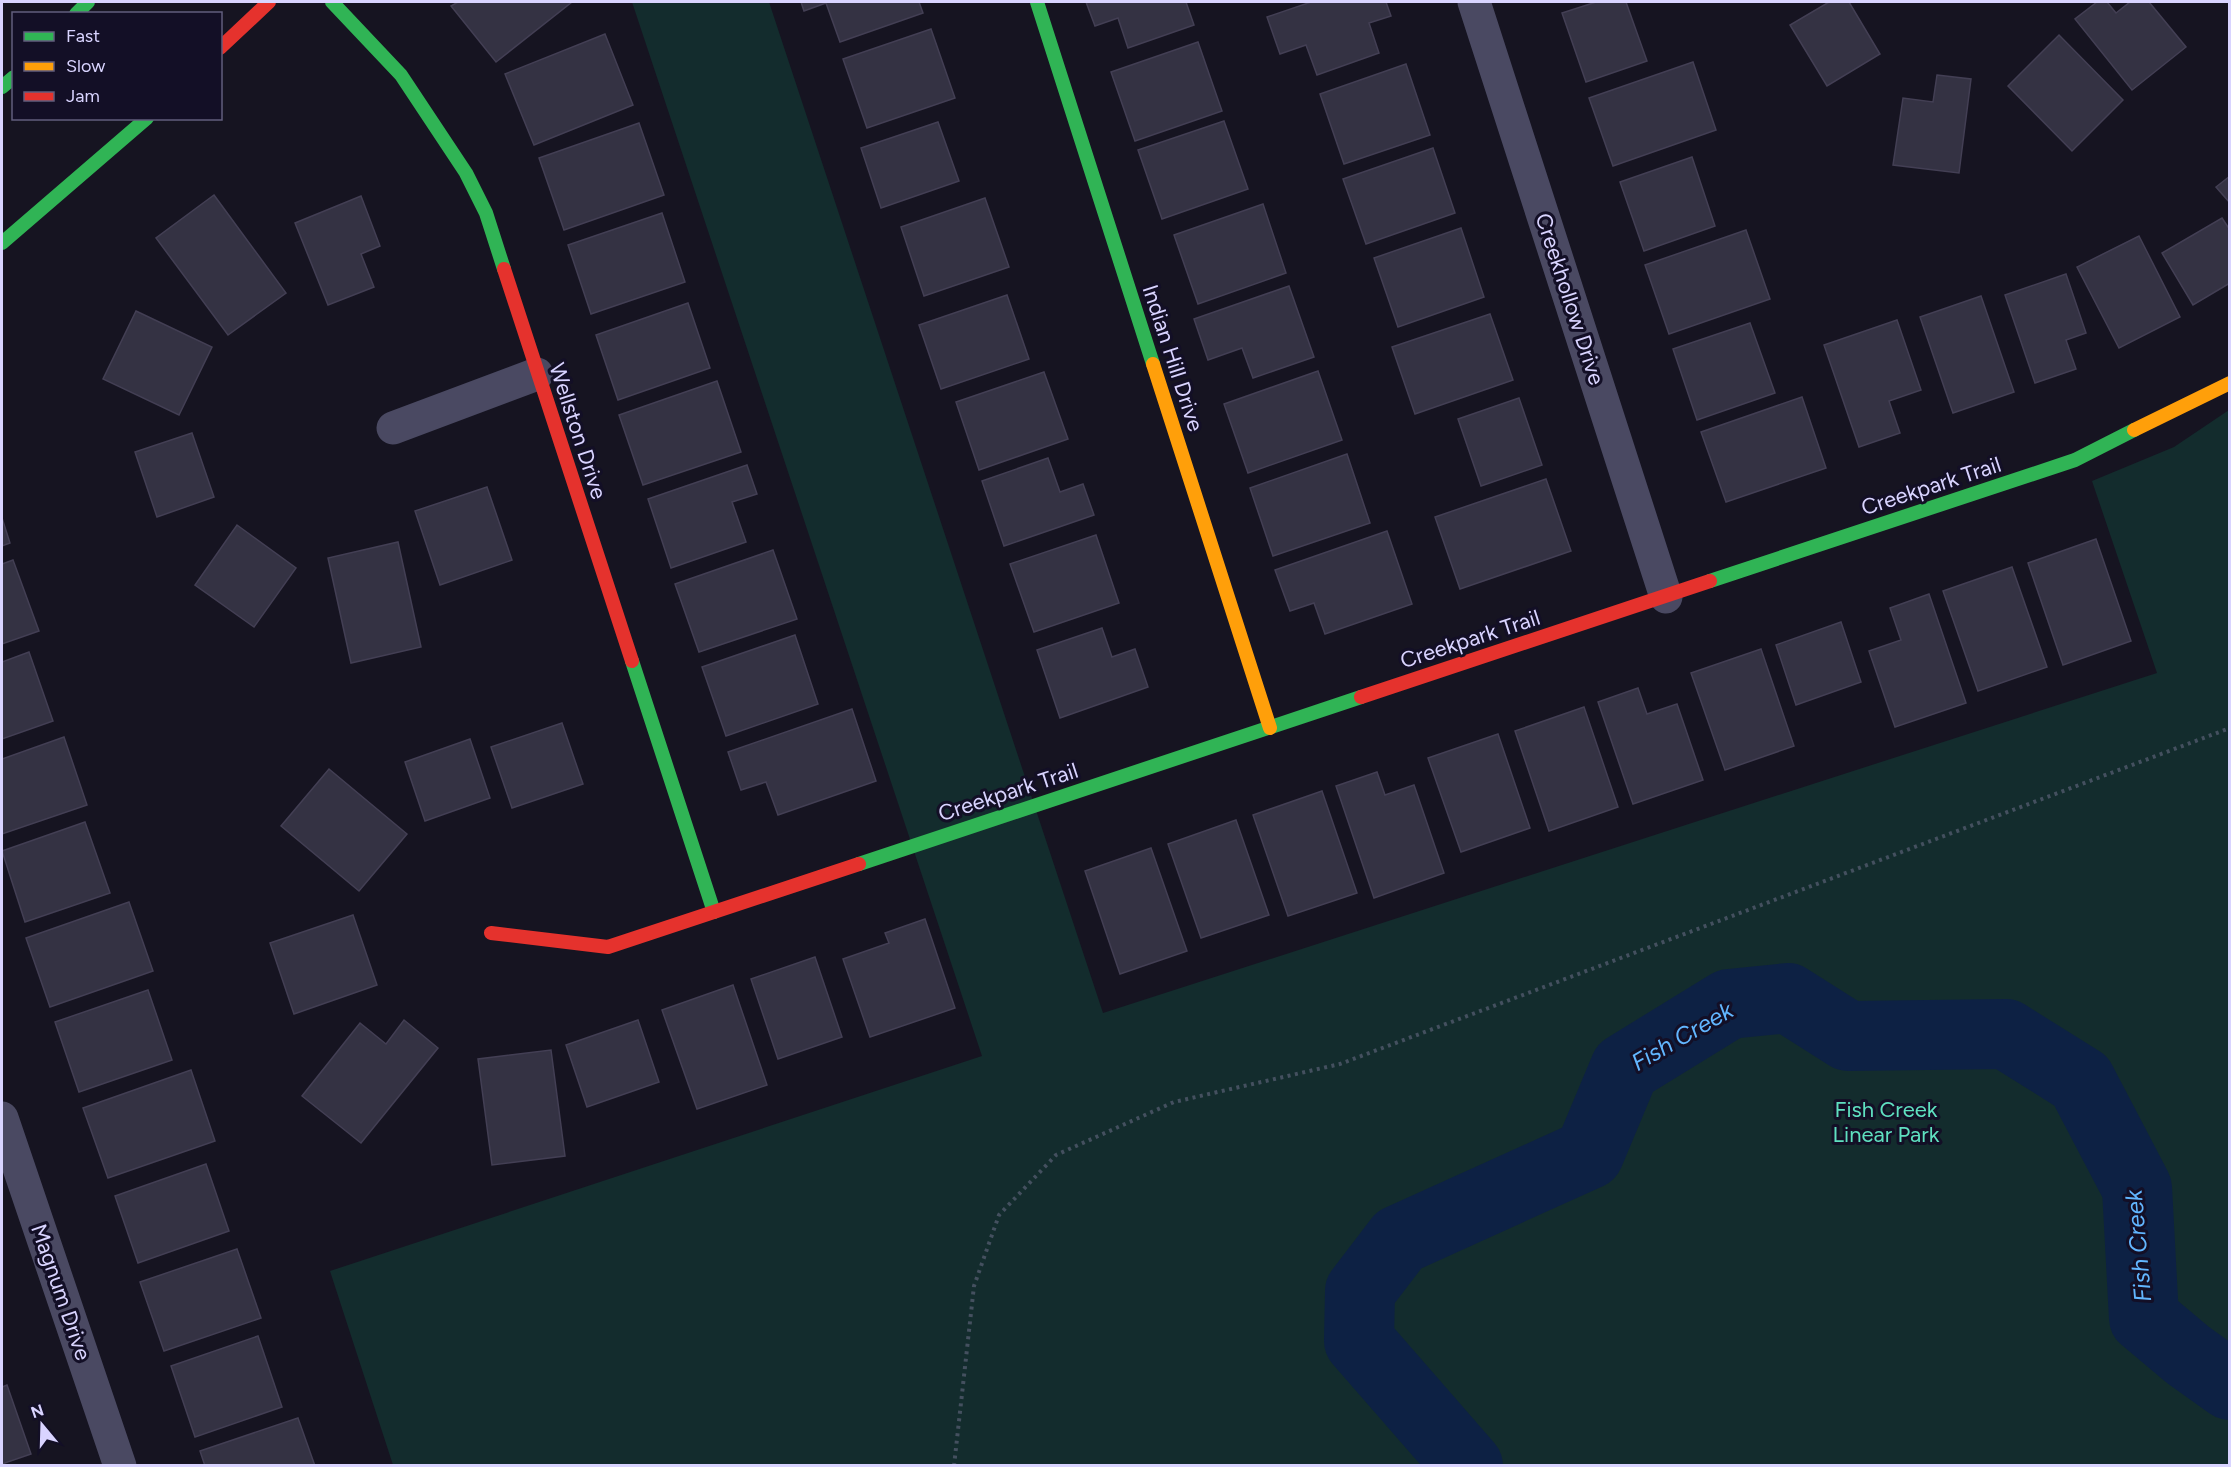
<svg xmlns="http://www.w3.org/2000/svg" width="2231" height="1467" viewBox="0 0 2231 1467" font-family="Figtree,sans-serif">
<rect width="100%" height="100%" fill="#161421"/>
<!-- green -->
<polygon fill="#132c2d" points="632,2 769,2 1103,1013 2157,673 2092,481 2174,447 2229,410 2229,1465 393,1465 330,1271 982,1056"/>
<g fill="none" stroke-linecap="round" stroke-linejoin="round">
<!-- river -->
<polyline stroke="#0d2144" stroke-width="70" points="1468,1466 1359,1341 1360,1291 1399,1240 1589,1154 1625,1068 1729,1004 1788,998 1848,1036 2006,1034 2081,1081 2137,1188 2144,1318 2188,1355 2230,1385"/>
</g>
<!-- building -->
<g fill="#343243" stroke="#433f54" stroke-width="1.5">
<polygon points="458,2 572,2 496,62 451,6"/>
<polygon points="801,2 919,2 923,13 840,42 826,3 804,11"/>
<polygon points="1086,2 1186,2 1194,25 1128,48 1118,18 1095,26"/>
<polygon points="1311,2 1386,2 1391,16 1369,23 1379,53 1317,75 1306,45 1280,54 1267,17"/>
<polygon points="1596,2 1626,2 1647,61 1586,82 1562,13"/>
<polygon points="1829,2 1849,2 1880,54 1827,86 1790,25"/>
<polygon points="2097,2 2107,2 2116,13 2130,2 2149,2 2186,47 2132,90 2075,19"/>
<polygon points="931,29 955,98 867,128 843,59"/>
<polygon points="605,34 633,105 534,145 505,74"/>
<polygon points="2059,35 2123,100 2072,151 2008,86"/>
<polygon points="1198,42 1222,111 1135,141 1111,72"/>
<polygon points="1693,62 1716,130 1613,166 1589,98"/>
<polygon points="1406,64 1430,135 1344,164 1320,94"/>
<polygon points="1937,75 1971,79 1959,173 1893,165 1903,98 1933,102"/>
<polygon points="1224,121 1248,189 1162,219 1138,150"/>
<polygon points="938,122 959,181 881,208 861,148"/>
<polygon points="639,123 664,195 564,230 539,158"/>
<polygon points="1433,148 1455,213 1366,244 1343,179"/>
<polygon points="1692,157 1715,226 1644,251 1620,182"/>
<polygon points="2230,176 2230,203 2216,187"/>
<polygon points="214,195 286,293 228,335 156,238"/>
<polygon points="361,196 380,246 361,254 374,287 328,305 295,223"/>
<polygon points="985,198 1009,267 924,296 901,227"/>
<polygon points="1263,204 1286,273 1198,304 1174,235"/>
<polygon points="662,213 685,282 591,314 568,245"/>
<polygon points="2222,218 2230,230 2230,283 2193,305 2162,253"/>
<polygon points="1461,228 1484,297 1398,327 1374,258"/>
<polygon points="1746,230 1770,299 1669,334 1645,265"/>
<polygon points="2139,236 2180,317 2119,348 2077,267"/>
<polygon points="2066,274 2086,333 2066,340 2076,369 2035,383 2005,295"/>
<polygon points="1289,286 1314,357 1253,378 1242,348 1208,360 1194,319"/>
<polygon points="1007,295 1029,359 941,389 919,325"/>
<polygon points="1981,296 2014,392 1953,413 1920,317"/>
<polygon points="688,303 710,368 618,400 596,335"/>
<polygon points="136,311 212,347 179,415 103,379"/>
<polygon points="1490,314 1513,380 1415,414 1392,347"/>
<polygon points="1897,320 1921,390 1889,401 1900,433 1859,447 1824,345"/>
<polygon points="1750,323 1775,393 1697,420 1673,349"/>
<polygon points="1318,371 1342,440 1248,473 1224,404"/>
<polygon points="1044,372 1068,439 979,470 956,402"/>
<polygon points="717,381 741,452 643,485 619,415"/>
<polygon points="1802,397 1826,468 1726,502 1701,432"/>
<polygon points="1519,398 1542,465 1481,486 1458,419"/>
<polygon points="192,433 214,497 157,517 135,452"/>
<polygon points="1347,454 1370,523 1273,556 1250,488"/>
<polygon points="1048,458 1060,492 1083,484 1094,515 1004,546 982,481"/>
<polygon points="747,465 757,494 732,502 746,542 671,568 648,499"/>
<polygon points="1546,479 1571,551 1460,589 1435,517"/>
<polygon points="487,487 512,560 440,585 415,511"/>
<polygon points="2,518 10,543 2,546"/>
<polygon points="237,525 296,568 254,627 195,585"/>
<polygon points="1387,531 1412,604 1325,634 1314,603 1290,611 1275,570"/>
<polygon points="1096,535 1119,603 1034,632 1010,564"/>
<polygon points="2096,539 2131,641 2063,665 2028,563"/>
<polygon points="398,542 421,647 351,663 328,558"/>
<polygon points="773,550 797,619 699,652 675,584"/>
<polygon points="13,560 39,631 2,644 2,564"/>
<polygon points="2012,567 2047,667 1978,691 1943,591"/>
<polygon points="1929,594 1966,703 1895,727 1869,651 1901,640 1890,608"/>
<polygon points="1841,622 1861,682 1796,705 1776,645"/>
<polygon points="1102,628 1112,657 1135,649 1148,687 1060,718 1037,650"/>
<polygon points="795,635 818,704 726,736 702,667"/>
<polygon points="1761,649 1794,746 1725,770 1691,673"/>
<polygon points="29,652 53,721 2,739 2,662"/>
<polygon points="1638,688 1647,714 1677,704 1703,780 1633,804 1598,702"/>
<polygon points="1584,707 1618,807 1549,831 1515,731"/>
<polygon points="852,709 876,781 778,815 766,782 741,790 728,752"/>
<polygon points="562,723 583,784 512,808 491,747"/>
<polygon points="1498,734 1530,828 1461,852 1428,758"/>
<polygon points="64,737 87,805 2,834 2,759"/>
<polygon points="470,739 490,798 425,821 405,762"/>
<polygon points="329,769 407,834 359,891 281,826"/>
<polygon points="1377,772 1385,795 1414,785 1444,873 1374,898 1336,786"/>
<polygon points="1322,791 1357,893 1288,916 1253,815"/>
<polygon points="1236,820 1269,915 1201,938 1168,844"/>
<polygon points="85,822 110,893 25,922 2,851"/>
<polygon points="1151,848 1187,951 1120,974 1085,871"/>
<polygon points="129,902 153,971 50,1007 26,938"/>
<polygon points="353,915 377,985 294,1014 270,943"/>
<polygon points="925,919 955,1008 870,1037 843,959 889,943 885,933"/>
<polygon points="815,957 842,1037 778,1059 751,979"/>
<polygon points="733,985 767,1085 697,1109 662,1010"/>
<polygon points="148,990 172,1060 79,1092 55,1022"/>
<polygon points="404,1020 438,1048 361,1143 302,1096 360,1023 386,1044"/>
<polygon points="638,1020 659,1082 587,1107 566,1045"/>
<polygon points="551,1050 565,1156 492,1165 478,1059"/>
<polygon points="191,1070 215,1141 108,1178 83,1108"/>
<polygon points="206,1164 229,1231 138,1263 115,1196"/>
<polygon points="237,1249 261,1318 164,1351 140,1282"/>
<polygon points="258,1336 282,1407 195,1437 171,1366"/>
<polygon points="7,1385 31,1454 2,1464 2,1387"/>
<polygon points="298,1418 315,1466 205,1466 200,1451"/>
</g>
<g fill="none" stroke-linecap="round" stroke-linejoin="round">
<!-- path -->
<polyline stroke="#44505f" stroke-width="4" stroke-dasharray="3 4.5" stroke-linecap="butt" points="954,1466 974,1286 999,1215 1056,1155 1174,1102 1340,1064 2230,728"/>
<!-- street -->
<g stroke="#4a4962" stroke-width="33">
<polyline points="1474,2 1666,597"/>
<polyline points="393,428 537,374"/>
<polyline points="2,1118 120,1466"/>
</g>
<!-- fast -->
<g stroke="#30b455" stroke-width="14">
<polyline points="332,2 401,75 466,173 486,213 504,269"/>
<polyline points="1037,2 1153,364"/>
<polyline points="76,14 88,2"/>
<polyline points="2,87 14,77"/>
<polyline points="2,243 147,118"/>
<polyline points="1710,581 2075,460 2134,430"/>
<polyline points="632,661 714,912"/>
<polyline points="859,864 1361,697"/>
</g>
<!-- slow -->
<g stroke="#ff9f0a" stroke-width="14">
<polyline points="1153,364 1270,728"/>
<polyline points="2134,430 2230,383"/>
</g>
<!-- jam -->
<g stroke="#e5322d" stroke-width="14">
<polyline points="220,48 269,2"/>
<polyline points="504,269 632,661"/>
<polyline points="1361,697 1710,581"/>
<polyline points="491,933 608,947 859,864"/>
</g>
</g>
<g text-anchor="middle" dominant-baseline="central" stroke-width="6" stroke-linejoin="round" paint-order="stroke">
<!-- street labels -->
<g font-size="22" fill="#d9d4ff" stroke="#130f26">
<text transform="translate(1570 299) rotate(72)">Creekhollow Drive</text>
<text transform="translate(1173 358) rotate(72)">Indian Hill Drive</text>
<text transform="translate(578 431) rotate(72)">Wellston Drive</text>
<text transform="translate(1931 486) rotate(-18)">Creekpark Trail</text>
<text transform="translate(1470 639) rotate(-18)">Creekpark Trail</text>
<text transform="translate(1008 792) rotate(-18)">Creekpark Trail</text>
<text transform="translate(61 1292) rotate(71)">Magnum Drive</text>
</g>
<!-- park labels -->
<g font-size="22" fill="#5fe0c0" stroke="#130f26">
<text x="1886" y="1109">Fish Creek<tspan x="1886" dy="25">Linear Park</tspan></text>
</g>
<!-- water labels -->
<g font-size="24" font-style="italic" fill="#62b6ff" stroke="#130f26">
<text transform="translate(1682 1036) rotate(-30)">Fish Creek</text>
<text transform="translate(2138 1246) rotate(-95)">Fish Creek</text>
</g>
</g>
<!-- border -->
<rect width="2231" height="1467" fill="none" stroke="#d9d4ff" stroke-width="6"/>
<!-- legend -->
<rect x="12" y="12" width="210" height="108" fill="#130f26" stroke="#625e7d" stroke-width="1.5"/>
<rect x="24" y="32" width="30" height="9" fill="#30b455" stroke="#625e7d" stroke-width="1.5"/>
<text x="66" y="42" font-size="18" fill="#d9d4ff">Fast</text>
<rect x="24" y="62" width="30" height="9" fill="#ff9f0a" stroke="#625e7d" stroke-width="1.5"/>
<text x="66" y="72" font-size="18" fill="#d9d4ff">Slow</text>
<rect x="24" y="92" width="30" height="9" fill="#e5322d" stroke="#625e7d" stroke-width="1.5"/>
<text x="66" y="102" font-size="18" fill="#d9d4ff">Jam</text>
<!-- north arrow -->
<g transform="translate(42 1425) rotate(341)" stroke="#130f26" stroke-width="4.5" paint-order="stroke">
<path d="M0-4.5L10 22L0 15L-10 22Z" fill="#d9d4ff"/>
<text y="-9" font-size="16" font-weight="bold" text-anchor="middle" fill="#d9d4ff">N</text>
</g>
</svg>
